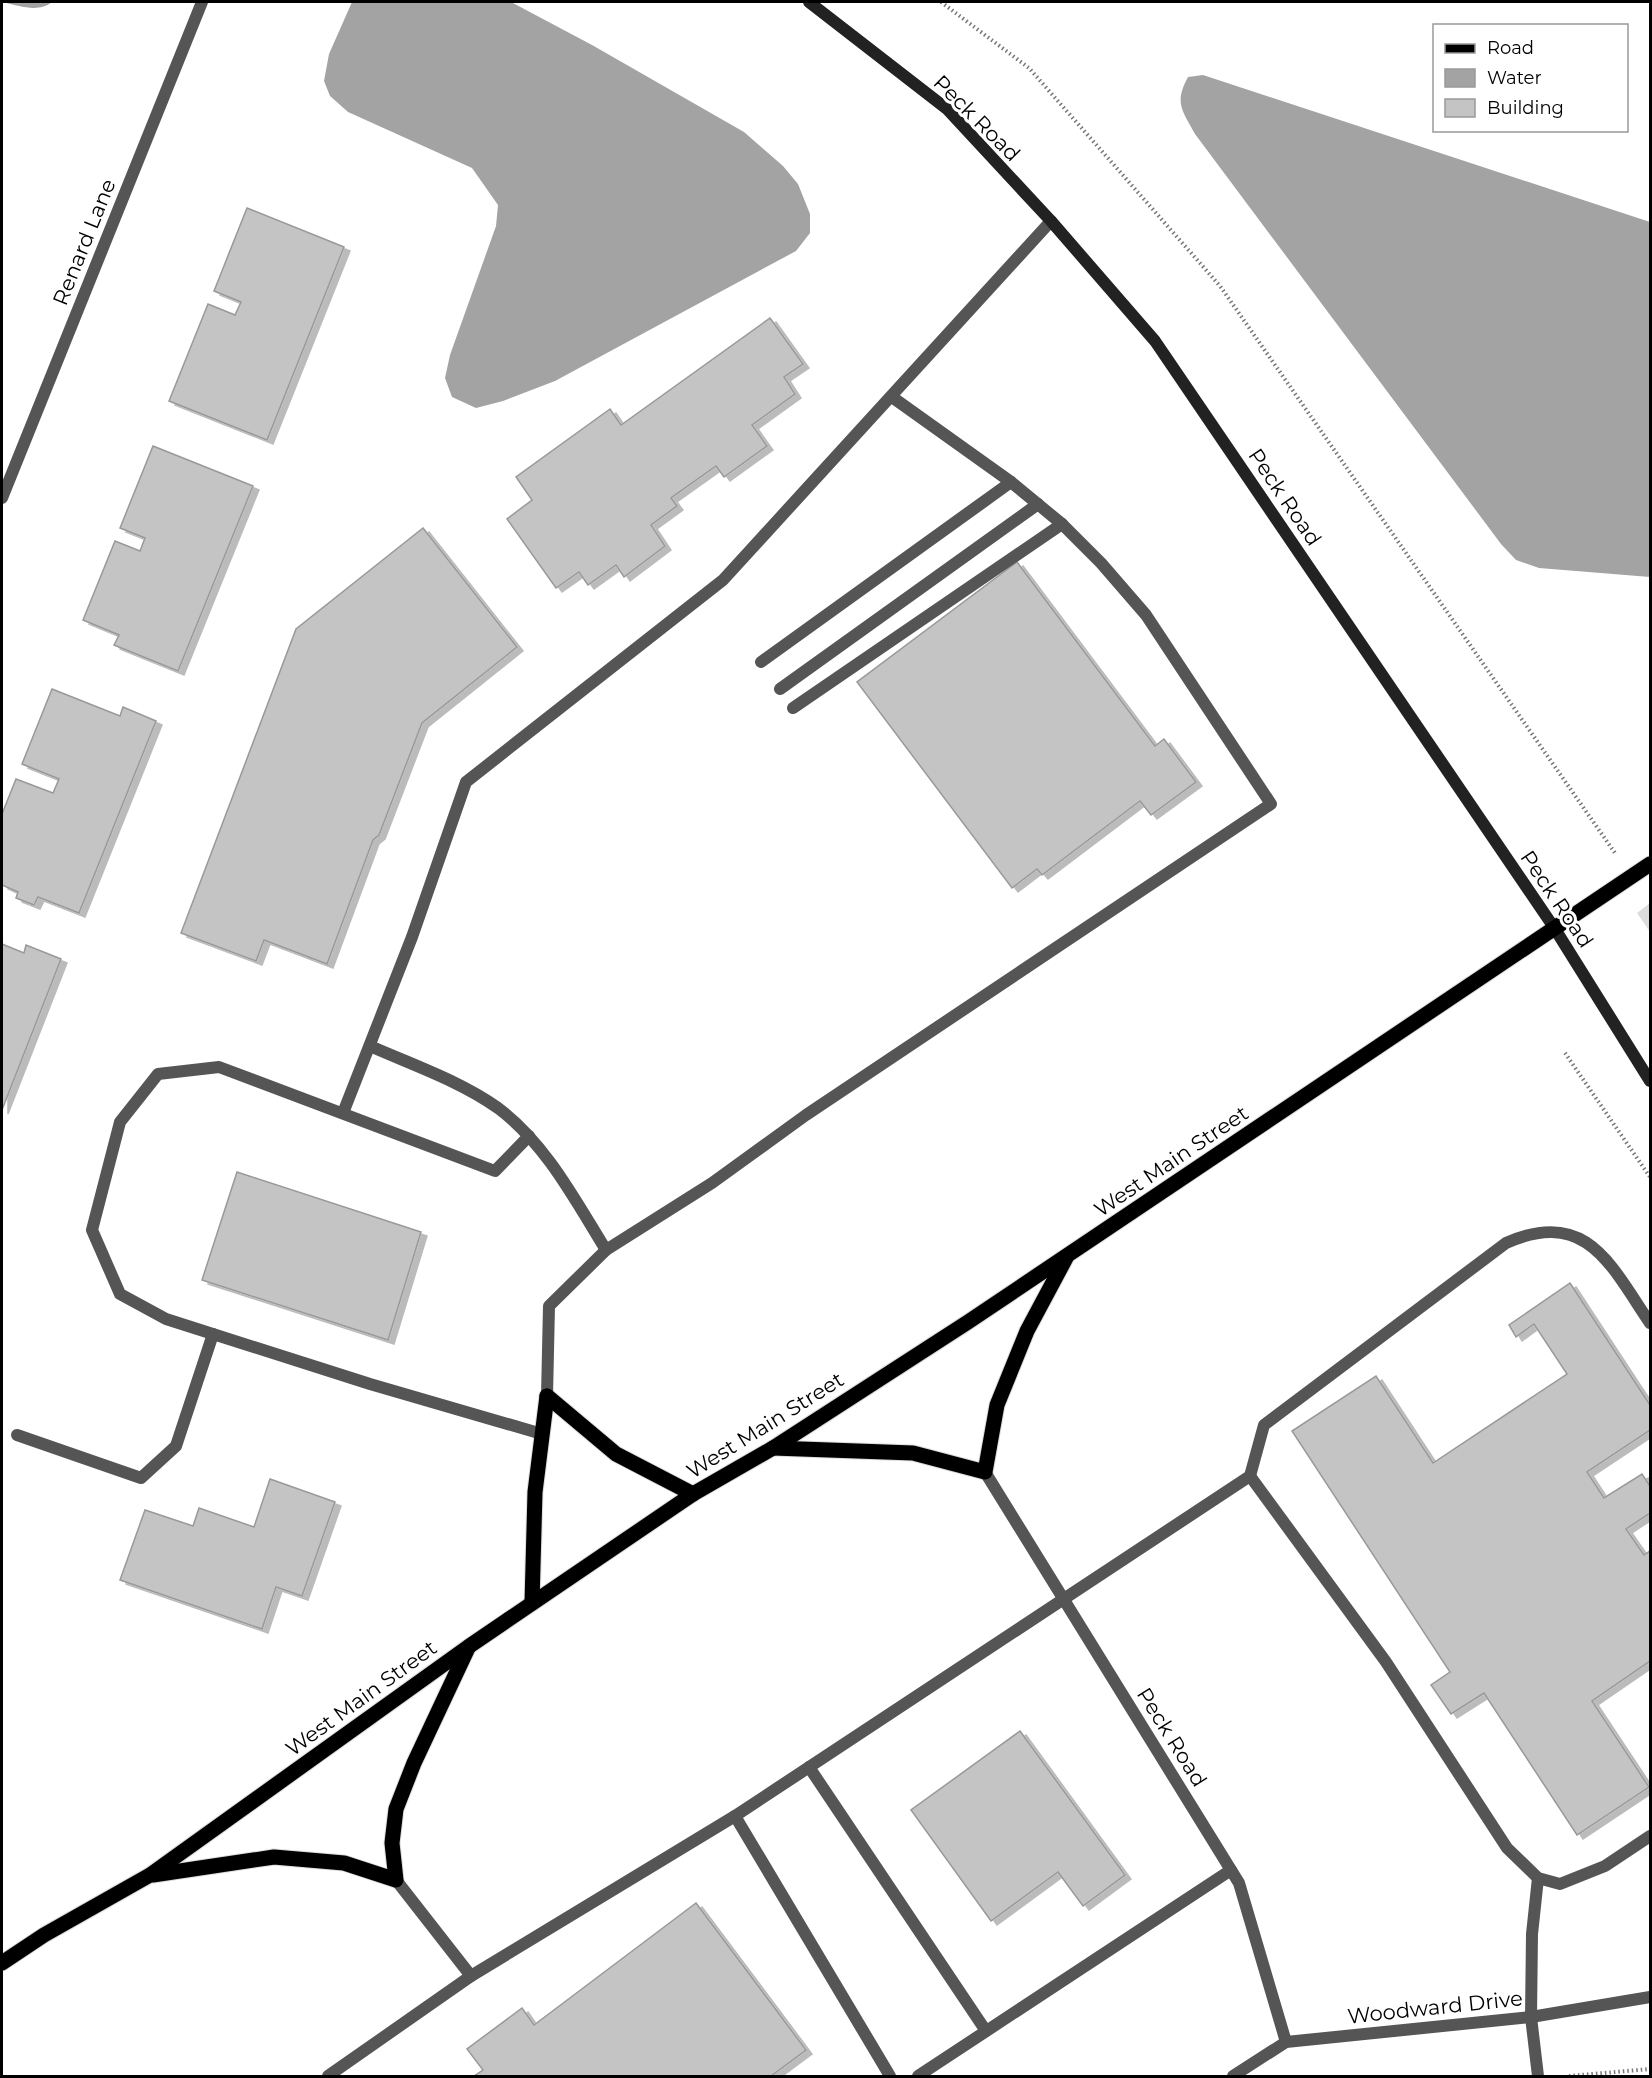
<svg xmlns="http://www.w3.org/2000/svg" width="1652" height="2078" viewBox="0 0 1652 2078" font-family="Montserrat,sans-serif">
<defs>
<filter id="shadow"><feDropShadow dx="6" dy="4" stdDeviation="0" flood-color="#0004"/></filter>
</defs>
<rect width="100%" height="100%" fill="#fff"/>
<!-- green -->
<polygon fill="#dcdcdc" points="1650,903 1650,932 1637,913"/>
<!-- water -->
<g fill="#a3a3a3">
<path d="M3,2h49c-13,11 -33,4 -49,0z"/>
<polygon points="352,2 511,2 592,45 744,132 783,166 798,184 810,214 810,233 796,251 555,381 503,401 476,408 452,397 445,378 450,355 496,226 498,205 472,168 348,112 330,96 324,81 329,54"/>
<path d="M1203,75l447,147v355l-111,-9 -23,-8 -15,-16 -306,-410c-13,-24 -21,-31 -7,-57z"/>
</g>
<!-- building -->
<g fill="#c4c4c4" stroke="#999" stroke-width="1.5" filter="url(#shadow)">
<polygon points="247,208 344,247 267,440 169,401 208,304 235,315 241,302 214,291"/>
<polygon points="770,318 803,364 784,377 795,394 752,425 767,446 724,477 716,466 671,498 677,506 651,525 665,546 624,577 616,565 588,585 579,572 556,588 507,519 532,500 516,477 610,409 621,425"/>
<polygon points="153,446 253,486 178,671 114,645 119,635 83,620 115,541 140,551 145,538 120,528"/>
<polygon points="423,528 517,647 422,723 379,835 373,840 327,964 264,940 256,961 181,933 296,629"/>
<polygon points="1017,562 1155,746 1164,739 1196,782 1151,815 1140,801 1042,875 1037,869 1012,888 857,682"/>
<polygon points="52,689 120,716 123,707 156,721 79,913 38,897 34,905 16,898 18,892 2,885 2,814 16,779 53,793 59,779 22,764"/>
<polygon points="2,944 24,953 26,945 61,959 2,1110"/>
<polygon points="237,1172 421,1232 388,1340 202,1280"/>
<polygon points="1570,1283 1650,1405 1650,1430 1587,1472 1604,1498 1642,1474 1650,1486 1650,1513 1626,1529 1644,1555 1650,1551 1650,1661 1592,1701 1649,1787 1577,1835 1484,1693 1451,1714 1431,1685 1450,1672 1292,1431 1376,1376 1433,1463 1567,1374 1534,1324 1516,1337 1509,1325"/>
<polygon points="270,1479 335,1502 302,1596 276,1587 262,1629 120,1580 145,1510 193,1526 199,1508 254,1527"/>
<polygon points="1020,1731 1125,1875 1083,1906 1058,1872 991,1921 911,1810"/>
<polygon points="696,1903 806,2050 771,2076 474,2076 483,2070 467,2049 522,2008 534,2025"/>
</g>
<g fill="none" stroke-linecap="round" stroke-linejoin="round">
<!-- primary casing -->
<g stroke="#dbdbdb" stroke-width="17">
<g id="primary">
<polyline points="547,1396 616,1454 693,1494"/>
<polyline points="773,1448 913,1453 985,1472 997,1405 1027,1331 1066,1258"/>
<polyline points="532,1603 535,1492 547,1396"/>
<polyline points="153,1875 274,1857 344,1863 396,1880 392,1843 396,1809 414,1763 468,1648"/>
<polyline points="2,1963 44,1935 150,1875 468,1647 693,1494 773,1448 968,1322 1650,864"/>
</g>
</g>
<!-- path -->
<g stroke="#777" stroke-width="4" stroke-dasharray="1.5 3" stroke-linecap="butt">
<polyline points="941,2 1029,68 1220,286 1615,853"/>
<polyline points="1565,1053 1650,1177"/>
<polyline points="1569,2076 1650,2069"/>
</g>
<!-- lane -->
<g stroke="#555" stroke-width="12">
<polyline points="761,662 1011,482"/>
<polyline points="780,689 1038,504"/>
<polyline points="793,708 1062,524"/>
<path d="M370,1046c43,19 90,35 128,62 48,36 77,92 108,142"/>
<polyline points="343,1113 412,937 466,782 723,580 1051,221"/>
<polyline points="529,1136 495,1171 219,1067 158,1074 120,1122 92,1230 120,1294 166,1319 370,1384 542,1434"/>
<polyline points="547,1396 549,1306 606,1250 712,1183 806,1115 1271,804 1146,615 1101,563 1062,524 1011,482 892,397"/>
<polyline points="17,1435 141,1478 176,1446 213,1334"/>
<polyline points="1250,1476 1386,1662 1507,1848 1538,1878 1560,1884 1605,1866 1650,1836"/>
<polyline points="809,1767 986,2031"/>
<polyline points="735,1816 890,2076"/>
<path d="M471,1976l264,-160 515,-340 14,-51 242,-182c81,-36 105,23 144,80"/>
<polyline points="1531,2017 1532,1934 1538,1878"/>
<polyline points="328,2076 471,1976 396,1880"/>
<polyline points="918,2076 1231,1870"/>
</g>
<!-- street -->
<g stroke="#555" stroke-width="12">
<polyline points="2,498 202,2"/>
<polyline points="985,1472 1239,1883 1286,2042"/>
<polyline points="1531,2017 1538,2076"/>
<polyline points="1233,2076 1286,2042 1531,2017 1650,1997"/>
</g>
<!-- secondary -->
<polyline stroke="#222" stroke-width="12" points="809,2 947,109 1051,221 1155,341 1555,929 1650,1081"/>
<!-- primary -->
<use href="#primary" stroke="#000" stroke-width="15"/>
</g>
<g text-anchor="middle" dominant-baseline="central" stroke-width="6" stroke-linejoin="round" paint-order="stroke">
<!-- street labels -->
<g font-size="21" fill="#000" stroke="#fff">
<text transform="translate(977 118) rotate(45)">Peck Road</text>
<text transform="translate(84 242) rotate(-68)">Renard Lane</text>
<text transform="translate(1285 497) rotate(56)">Peck Road</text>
<text transform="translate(1557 899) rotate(56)">Peck Road</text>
<text transform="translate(1171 1161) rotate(-34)">West Main Street</text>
<text transform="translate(765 1425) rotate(-32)">West Main Street</text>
<text transform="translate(361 1698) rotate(-36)">West Main Street</text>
<text transform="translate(1172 1737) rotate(58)">Peck Road</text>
<text transform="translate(1435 2007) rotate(-6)">Woodward Drive</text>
</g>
</g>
<!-- border -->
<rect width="1652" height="2078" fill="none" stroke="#000000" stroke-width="6"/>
<!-- legend -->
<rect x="1433" y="24" width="195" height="108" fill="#ffffff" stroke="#999999" stroke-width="1.5"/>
<rect x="1445" y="44" width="30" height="9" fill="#000000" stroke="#999999" stroke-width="1.5"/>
<text x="1487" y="54" font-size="18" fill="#000000">Road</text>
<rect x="1445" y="69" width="30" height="18" fill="#a3a3a3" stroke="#999999" stroke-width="1.5"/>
<text x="1487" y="84" font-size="18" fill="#000000">Water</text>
<rect x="1445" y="99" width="30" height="18" fill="#c4c4c4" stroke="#999999" stroke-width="1.5"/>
<text x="1487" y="114" font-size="18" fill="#000000">Building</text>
</svg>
